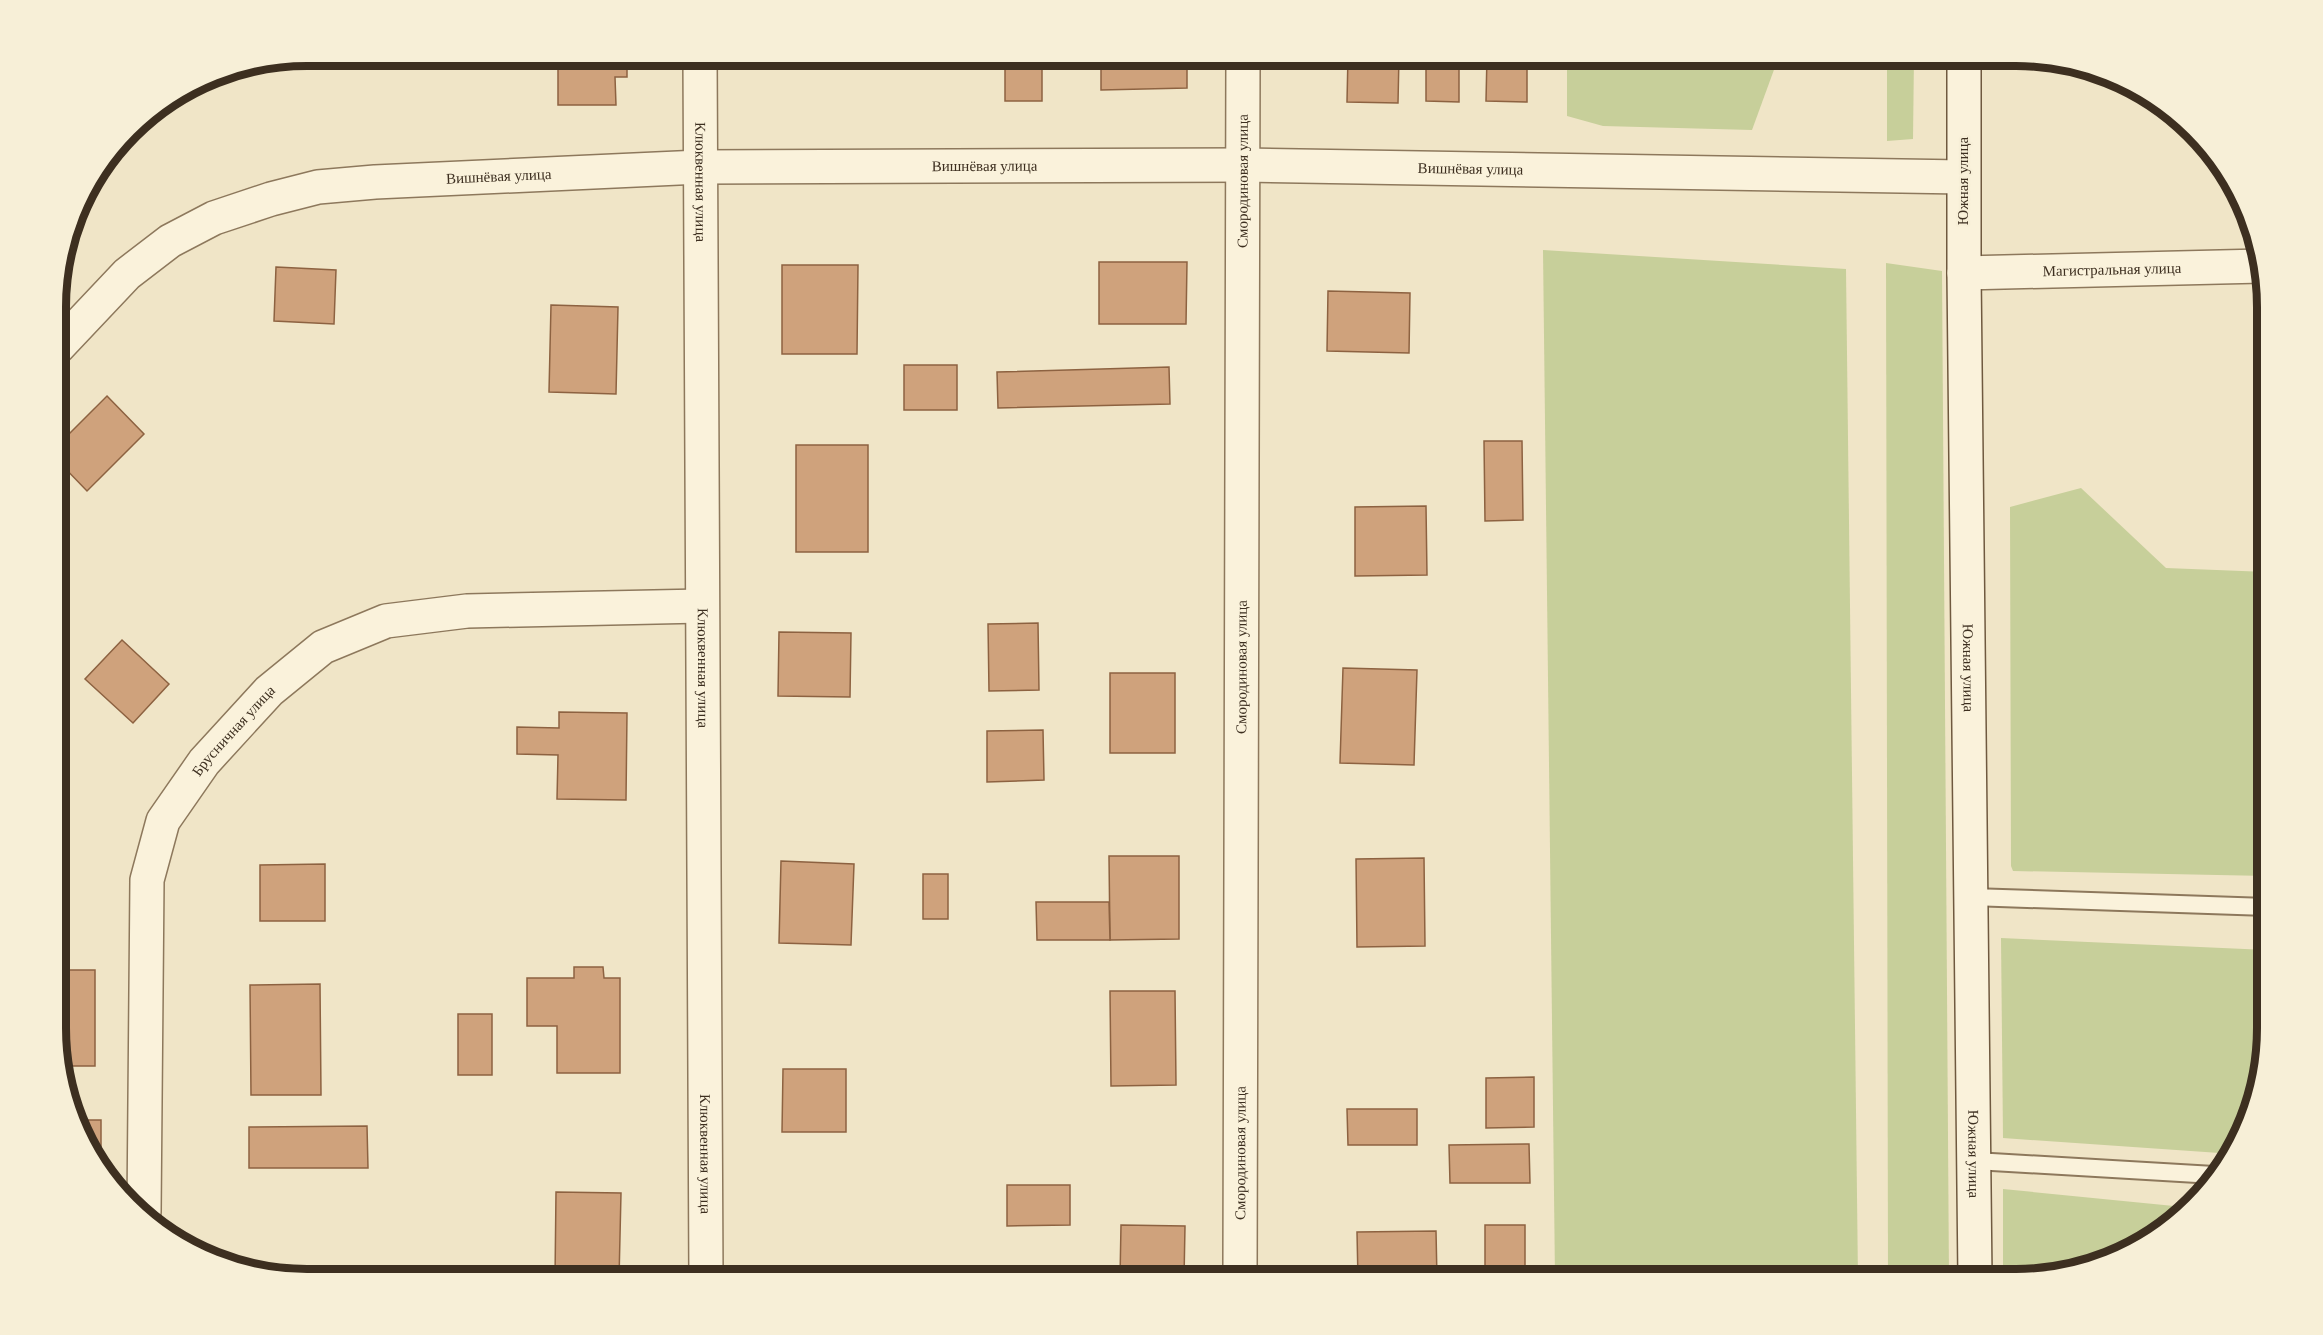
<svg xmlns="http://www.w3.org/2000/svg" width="2323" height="1335" viewBox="0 0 2323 1335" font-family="'Times New Roman',serif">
<rect width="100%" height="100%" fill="#f0e5c7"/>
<!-- green -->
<g fill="#c7cf9a">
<polygon points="1567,56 1779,56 1752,130 1603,126 1567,116"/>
<polygon points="1887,56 1914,56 1913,139 1887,141"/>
<polygon points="1543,250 1846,269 1858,1279 1555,1279"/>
<polygon points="1886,263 1942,271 1949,1279 1888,1279"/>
<polygon points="2081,488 2166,568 2267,572 2267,876 2013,871 2011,866 2010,507"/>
<polygon points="2001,938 2267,950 2267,1044 2234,1154 2003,1138"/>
<path d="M2003,1189l181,18c-9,10 -18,23 -29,31 -44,29 -100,41 -152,41z"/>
</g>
<!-- building -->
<g fill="#cfa27c" stroke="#8d6241" stroke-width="1.5">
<polygon points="558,56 627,56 627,77 615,77 616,105 558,105"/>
<rect x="1005" y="56" width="37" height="45"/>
<polygon points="1101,56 1187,56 1187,88 1101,90"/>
<polygon points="1348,56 1399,56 1398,103 1347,102"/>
<polygon points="1487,56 1527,56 1527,102 1486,101"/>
<polygon points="1426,58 1459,59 1459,102 1426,101"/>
<polygon points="1099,262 1187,262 1186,324 1099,324"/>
<polygon points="782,265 858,265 857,354 782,354"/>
<polygon points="276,267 336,270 334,324 274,321"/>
<polygon points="1328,291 1410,293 1409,353 1327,351"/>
<polygon points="551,305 618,307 616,394 549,392"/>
<rect x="904" y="365" width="53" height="45"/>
<polygon points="1169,367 1170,404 998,408 997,372"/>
<polygon points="107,396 144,434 87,491 58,461 58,445"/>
<polygon points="1484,441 1522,441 1523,520 1485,521"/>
<rect x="796" y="445" width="72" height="107"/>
<polygon points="1426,506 1427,575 1355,576 1355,507"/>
<polygon points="1038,623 1039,690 989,691 988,624"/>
<polygon points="779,632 851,633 850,697 778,696"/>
<polygon points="122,640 169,684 133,723 85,679"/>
<polygon points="1343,668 1417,670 1414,765 1340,763"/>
<rect x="1110" y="673" width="65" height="80"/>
<polygon points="559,712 627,713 626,800 557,799 558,755 517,754 517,727 559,728"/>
<polygon points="1043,730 1044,780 987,782 987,731"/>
<polygon points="1109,856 1179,856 1179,939 1110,940"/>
<polygon points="1424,858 1425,946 1357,947 1356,859"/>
<polygon points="781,861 854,864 851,945 779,943"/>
<polygon points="325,864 325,921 260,921 260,865"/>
<rect x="923" y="874" width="25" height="45"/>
<polygon points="1036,902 1109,902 1110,940 1037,940"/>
<polygon points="574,967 603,967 604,978 620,978 620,1073 557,1073 557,1026 527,1026 527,978 574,978"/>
<polygon points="58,970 95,970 95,1066 60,1066"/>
<polygon points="320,984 321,1095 251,1095 250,985"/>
<polygon points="1110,991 1175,991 1176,1085 1111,1086"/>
<rect x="458" y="1014" width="34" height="61"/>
<polygon points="783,1069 846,1069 846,1132 782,1132"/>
<polygon points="1534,1077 1534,1127 1486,1128 1486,1078"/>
<polygon points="1347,1109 1417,1109 1417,1145 1348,1145"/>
<polygon points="80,1120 101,1120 101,1171 98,1168"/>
<polygon points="367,1126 368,1168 249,1168 249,1127"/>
<polygon points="1529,1144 1530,1183 1450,1183 1449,1145"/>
<polygon points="1007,1185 1070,1185 1070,1225 1007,1226"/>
<polygon points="556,1192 621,1193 619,1279 555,1279"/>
<polygon points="1121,1225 1185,1226 1184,1279 1120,1279"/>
<rect x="1485" y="1225" width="40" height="54"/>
<polygon points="1436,1231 1437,1279 1358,1279 1357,1232"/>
</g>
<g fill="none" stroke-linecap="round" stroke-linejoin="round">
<!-- lane casing -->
<g stroke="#8d785c" stroke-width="20">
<g id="lane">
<polyline points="1971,897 2267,907"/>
<polyline points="1975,1161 2214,1175"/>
</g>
</g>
<!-- street casing -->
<g stroke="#8d785c" stroke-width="36">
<g id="street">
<path id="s1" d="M700,56l6,1223"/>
<path id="s2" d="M1964,273l298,-7"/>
<path id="s3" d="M58,347l69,-73 43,-33 44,-23 57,-19 47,-12 57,-5 325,-15 545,-2 718,12"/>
<path id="s4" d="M144,1212l3,-332 16,-59 41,-59 65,-71 54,-44 63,-26 81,-10 235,-5"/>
<path id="s5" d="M1240,1279l3,-1223"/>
</g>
</g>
<!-- secondary casing -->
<g stroke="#6f593f" stroke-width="36">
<g id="secondary">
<path id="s6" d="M1964,56v217l11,1006"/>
</g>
</g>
<!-- lane -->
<use href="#lane" stroke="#faf2db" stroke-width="16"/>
<!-- street -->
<use href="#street" stroke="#faf2db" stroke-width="33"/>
<!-- secondary -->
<use href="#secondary" stroke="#faf2db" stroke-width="33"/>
</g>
<g text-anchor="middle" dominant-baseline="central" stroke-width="4.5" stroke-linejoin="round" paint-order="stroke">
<!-- street labels -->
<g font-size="15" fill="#3d2f20" stroke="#f7efd7">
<text stroke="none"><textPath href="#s3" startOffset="980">Вишнёвая улица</textPath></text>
<text stroke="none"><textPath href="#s3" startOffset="1466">Вишнёвая улица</textPath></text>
<text stroke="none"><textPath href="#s3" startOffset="494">Вишнёвая улица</textPath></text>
<text stroke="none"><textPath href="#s1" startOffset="126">Клюквенная улица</textPath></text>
<text stroke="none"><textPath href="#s5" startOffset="1098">Смородиновая улица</textPath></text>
<text transform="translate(1963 181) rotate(-90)">Южная улица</text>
<text stroke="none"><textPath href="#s2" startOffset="148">Магистральная улица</textPath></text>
<text stroke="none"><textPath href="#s1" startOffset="612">Клюквенная улица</textPath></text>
<text stroke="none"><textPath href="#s5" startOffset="612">Смородиновая улица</textPath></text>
<text stroke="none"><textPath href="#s6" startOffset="612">Южная улица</textPath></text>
<text stroke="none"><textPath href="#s4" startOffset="508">Брусничная улица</textPath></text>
<text stroke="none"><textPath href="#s1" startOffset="1098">Клюквенная улица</textPath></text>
<text stroke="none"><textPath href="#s5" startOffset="126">Смородиновая улица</textPath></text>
<text stroke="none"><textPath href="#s6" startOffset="1098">Южная улица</textPath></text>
</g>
</g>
<!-- crop -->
<path d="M0 0H2323V1335H0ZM307 66H2016A241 241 0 0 1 2257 307V1028A241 241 0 0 1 2016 1269H307A241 241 0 0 1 66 1028V307A241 241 0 0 1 307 66Z" fill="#f7efd7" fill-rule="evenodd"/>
<path fill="none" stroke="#3d2f20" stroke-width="8" d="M307 66H2016A241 241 0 0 1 2257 307V1028A241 241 0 0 1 2016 1269H307A241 241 0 0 1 66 1028V307A241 241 0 0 1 307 66Z"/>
</svg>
